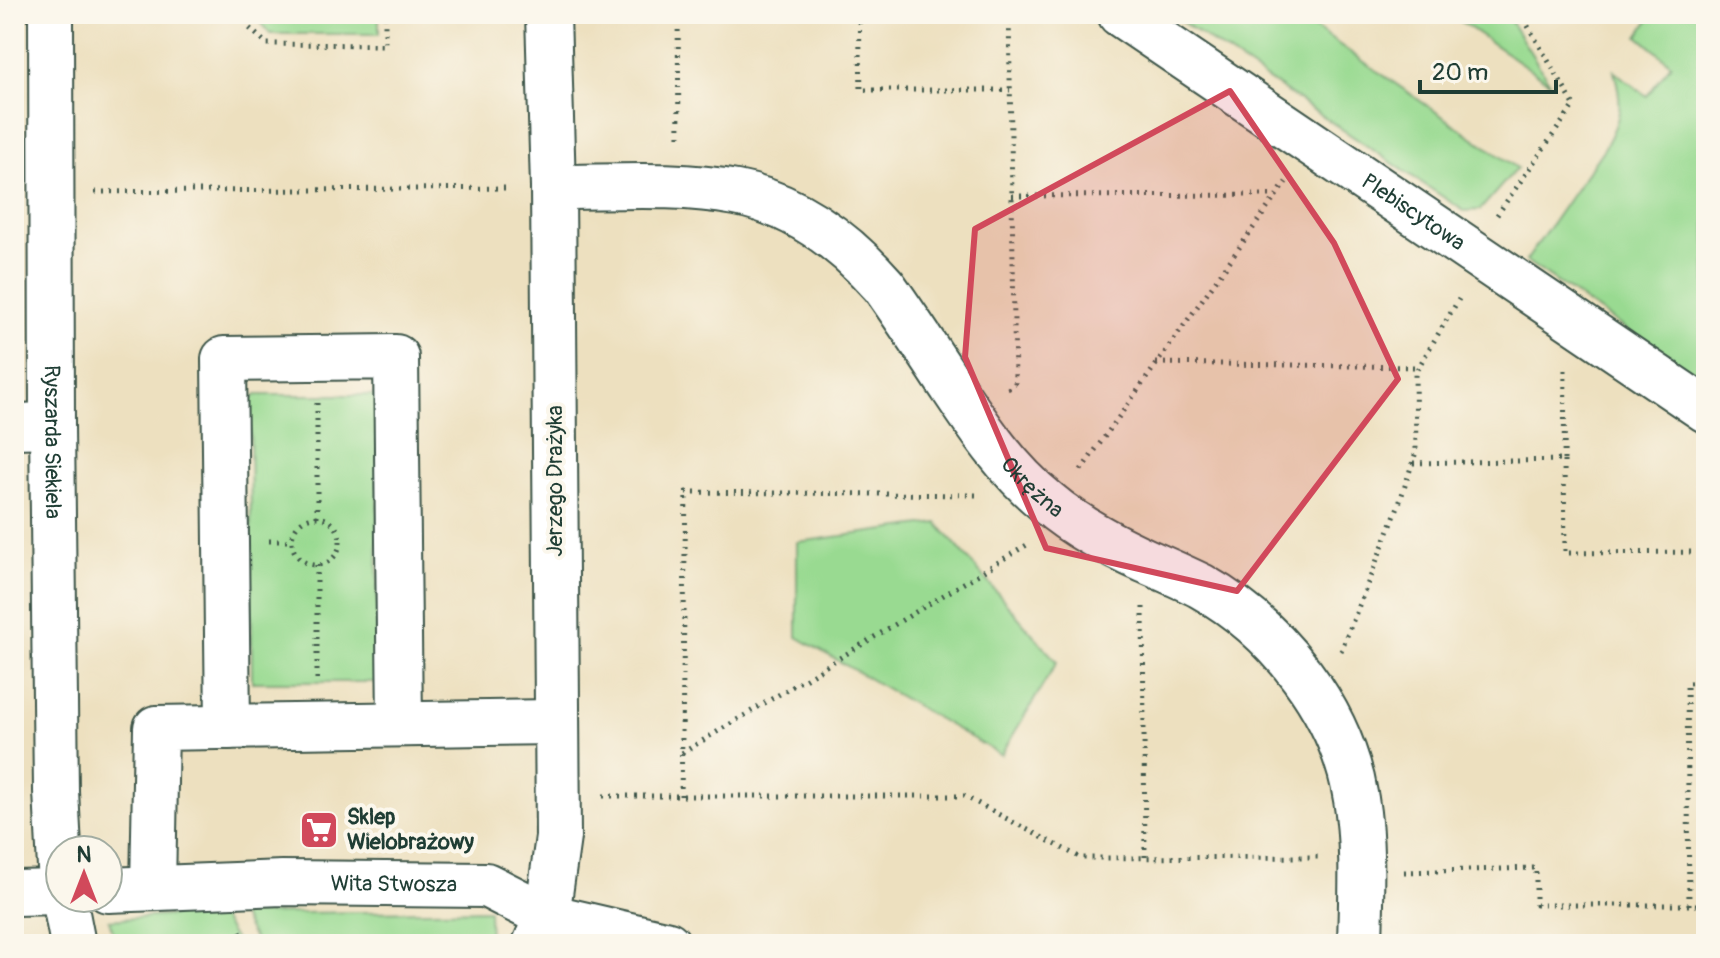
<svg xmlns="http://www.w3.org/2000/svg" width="1720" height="958" viewBox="0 0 1720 958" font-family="Pangolin,sans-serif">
<rect width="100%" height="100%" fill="#fbf7ec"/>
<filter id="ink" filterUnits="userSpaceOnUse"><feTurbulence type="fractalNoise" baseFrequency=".0125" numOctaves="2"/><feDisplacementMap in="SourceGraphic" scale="16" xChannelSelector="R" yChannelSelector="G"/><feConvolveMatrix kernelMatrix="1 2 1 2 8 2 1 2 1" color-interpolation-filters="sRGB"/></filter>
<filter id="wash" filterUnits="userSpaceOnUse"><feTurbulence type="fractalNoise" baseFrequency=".006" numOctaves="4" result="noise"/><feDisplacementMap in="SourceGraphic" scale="32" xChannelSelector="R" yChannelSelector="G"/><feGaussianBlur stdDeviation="1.8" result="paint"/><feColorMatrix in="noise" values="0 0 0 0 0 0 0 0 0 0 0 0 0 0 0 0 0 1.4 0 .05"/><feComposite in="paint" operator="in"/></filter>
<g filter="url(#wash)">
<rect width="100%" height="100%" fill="#ede0bf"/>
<!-- green -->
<g fill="#99da91" stroke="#5c8c62" stroke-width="2">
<polygon points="258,14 379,14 379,34 270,34 258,19"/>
<polygon points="1170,14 1295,14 1517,168 1480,210 1464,211"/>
<polygon points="1450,14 1506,14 1550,83"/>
<path d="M1653,14h53v370l-180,-123 79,-114c17,-30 18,-43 9,-76l33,25 24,-32 -33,-28z"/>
<polygon points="256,395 378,395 377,682 252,682 250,401"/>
<polygon points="937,523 1057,662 1001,755 797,637 797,542"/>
<polygon points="489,910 490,944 257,944 240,914"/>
<polygon points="218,912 237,944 117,944 109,920"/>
</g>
</g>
<g filter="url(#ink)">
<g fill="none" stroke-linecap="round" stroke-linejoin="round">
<!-- minor casing -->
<g stroke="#3e5549" stroke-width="48">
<g id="minor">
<path id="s1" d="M51,14l1,411 4,366 4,77"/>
<path id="s2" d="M1120,14l586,396"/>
<path id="s3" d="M553,187c61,0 124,-5 183,6 59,11 109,49 148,93 22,31 43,63 64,95 29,43 58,88 99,121 29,25 64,43 99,59 18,8 37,16 55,25 77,43 141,125 155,213 8,48 5,97 4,145"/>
<polyline points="14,426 52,425"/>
<polyline points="228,727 224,359 396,357 400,724"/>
<polyline points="153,888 156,728 557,722"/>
<path id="s4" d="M108,890l174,-7 204,2 61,31 121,28"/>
<polyline points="14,893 60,892"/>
<polyline points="64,898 73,944"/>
<polyline points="535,944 547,916 558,837 553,187 548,14"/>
</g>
</g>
<!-- path -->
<g stroke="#3e5549" stroke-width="5" stroke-dasharray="2 6" stroke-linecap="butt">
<polyline points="246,14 246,25 267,44 385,45 385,14"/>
<polyline points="678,14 679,141"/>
<polyline points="859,14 861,90 1010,90"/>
<polyline points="95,192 509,188"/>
<polyline points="1012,196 1276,195"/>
<polyline points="1497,215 1574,105 1521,14"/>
<polyline points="1156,363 1417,367"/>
<polyline points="1008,389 1015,383 1009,14"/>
<polyline points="317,403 317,517"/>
<polyline points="1564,460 1565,369"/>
<polyline points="1413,463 1564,460 1565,553 1706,552"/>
<polyline points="1081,470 1286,182"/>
<circle cx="316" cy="541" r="24"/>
<polyline points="269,541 292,541"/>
<polyline points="317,565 317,680"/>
<polyline points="1143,607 1145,858"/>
<polyline points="1341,651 1399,504 1416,452 1415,373 1459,299"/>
<polyline points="682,753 1030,543"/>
<polyline points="603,796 964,796 1081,858 1318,857"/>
<polyline points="681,796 686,492 977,495"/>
<polyline points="1404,872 1536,868 1536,905 1706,905"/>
<polyline points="1689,905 1687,683 1706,682"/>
<polyline points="240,931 248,944"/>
</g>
<!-- minor -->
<use href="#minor" stroke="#fff" stroke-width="44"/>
</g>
</g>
<!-- marked area -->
<path fill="#d1495b" fill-opacity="0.2" stroke="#d1495b" stroke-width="6" stroke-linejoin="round" d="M1230,91l104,152 64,136 -161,212 -191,-43 -81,-191 10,-128z"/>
<!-- icons -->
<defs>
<g id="supermarket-square" transform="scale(2)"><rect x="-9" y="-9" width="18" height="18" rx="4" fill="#d1495b" stroke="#fbf7ec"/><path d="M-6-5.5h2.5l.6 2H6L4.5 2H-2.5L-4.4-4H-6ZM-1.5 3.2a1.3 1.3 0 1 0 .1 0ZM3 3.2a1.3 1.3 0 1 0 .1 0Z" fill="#fff"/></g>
</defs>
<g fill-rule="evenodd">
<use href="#supermarket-square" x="319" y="830"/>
</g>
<g text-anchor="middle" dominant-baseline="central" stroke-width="8" stroke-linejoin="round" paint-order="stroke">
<!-- street labels -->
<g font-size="22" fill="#1f3d34" stroke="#fbf7ec">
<text stroke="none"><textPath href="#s2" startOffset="354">Plebiscytowa</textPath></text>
<text stroke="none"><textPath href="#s1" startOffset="428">Ryszarda Siekiela</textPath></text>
<text transform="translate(555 481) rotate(-90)">Jerzego Drażyka</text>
<text stroke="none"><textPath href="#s3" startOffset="612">Okrężna</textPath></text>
<text stroke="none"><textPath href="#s4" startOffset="286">Wita Stwosza</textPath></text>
</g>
<!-- poi labels -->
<g font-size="22" font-weight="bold" fill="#1f3d34" stroke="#fbf7ec" text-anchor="start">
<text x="347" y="817">Sklep<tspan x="347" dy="25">Wielobrażowy</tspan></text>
</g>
</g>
<!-- margin -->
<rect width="1720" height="958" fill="none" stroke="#fbf7ec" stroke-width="48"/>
<!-- north arrow -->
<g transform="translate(84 874)"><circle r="38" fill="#fbf7ec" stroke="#a3ada2" stroke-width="2"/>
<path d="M0-6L14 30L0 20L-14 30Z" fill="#d1495b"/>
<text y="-12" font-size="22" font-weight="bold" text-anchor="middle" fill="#1f3d34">N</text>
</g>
<!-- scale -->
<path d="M1420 80v12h136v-12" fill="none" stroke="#1f3d34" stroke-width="4"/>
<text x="1432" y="80" font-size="24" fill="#1f3d34" stroke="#fbf7ec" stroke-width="6" paint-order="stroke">20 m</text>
</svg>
